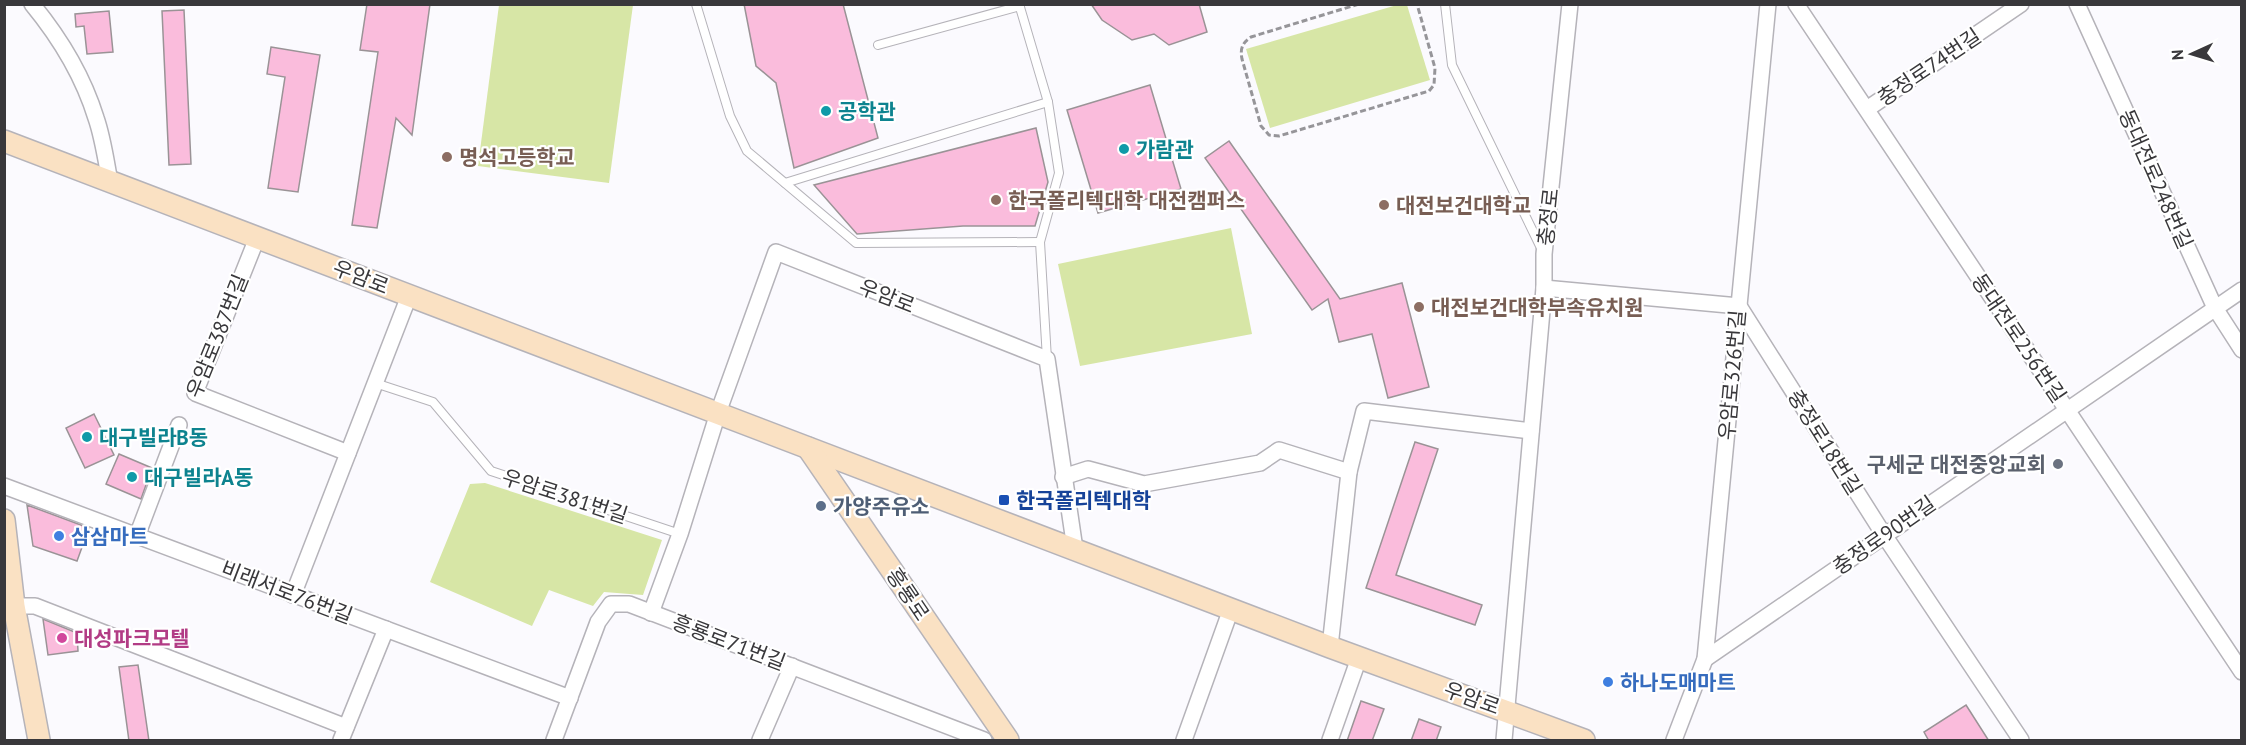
<svg xmlns="http://www.w3.org/2000/svg" width="2246" height="745" viewBox="0 0 2246 745" font-family="'PT Sans','Noto Sans KR',sans-serif">
<rect width="100%" height="100%" fill="#fbfafe"/>
<!-- green -->
<g fill="#d7e6a6">
<polygon points="499,5 633,5 609,183 478,166"/>
<polygon points="1397,5 1407,5 1430,80 1270,128 1246,49"/>
<polygon points="1231,228 1252,334 1080,366 1058,264"/>
<polygon points="485,483 662,540 643,595 604,592 593,606 549,590 532,626 430,582 470,484"/>
</g>
<!-- building -->
<g fill="#fabcdc" stroke="#9a9396" stroke-width="1.5">
<polygon points="367,4 430,4 412,135 396,118 377,228 352,225 378,52 360,50"/>
<polygon points="744,4 843,4 878,138 794,168 776,83 756,66"/>
<polygon points="1091,4 1199,4 1207,32 1169,45 1154,34 1132,40 1102,20"/>
<polygon points="184,10 191,164 169,165 162,11"/>
<polygon points="109,11 113,52 87,54 84,26 76,27 75,14"/>
<polygon points="271,47 320,55 298,192 268,188 285,77 267,74"/>
<polygon points="1150,85 1181,189 1098,213 1067,110"/>
<polygon points="1036,128 1048,182 1035,226 963,226 857,234 814,185"/>
<polygon points="1229,141 1340,299 1402,283 1429,387 1388,398 1372,334 1339,342 1328,299 1312,310 1205,158"/>
<polygon points="94,414 114,455 85,468 66,428"/>
<polygon points="1415,442 1438,449 1396,575 1482,605 1475,625 1366,588"/>
<polygon points="119,454 152,468 141,499 106,484"/>
<polygon points="27,505 89,528 77,561 33,546"/>
<polygon points="43,619 77,633 78,651 48,655"/>
<polygon points="138,665 149,741 129,741 119,667"/>
<polygon points="1361,701 1384,709 1372,741 1347,741"/>
<polygon points="1966,705 1989,741 1929,741 1924,732"/>
<polygon points="1419,719 1441,727 1436,741 1411,741"/>
</g>
<g fill="none" stroke-linecap="round" stroke-linejoin="round">
<!-- lane casing -->
<g stroke="#b5b3b9" stroke-width="10">
<g id="lane">
<polyline points="696,4 730,116 747,151 856,243 1040,242"/>
<polyline points="1019,4 1048,102 1059,173 1040,242 1047,359"/>
<polyline points="1445,4 1452,65 1542,250"/>
<polyline points="878,45 1020,6"/>
<polyline points="785,183 1048,102"/>
<polyline points="375,383 433,402 491,471 680,534"/>
</g>
</g>
<!-- street casing -->
<g stroke="#b5b3b9" stroke-width="18">
<g id="street">
<path d="M32,4c28,34 51,72 64,114 7,20 10,43 14,64"/>
<polyline points="1796,4 2242,672"/>
<polyline points="2077,4 2215,308 2242,350"/>
<polyline points="1867,109 2021,4"/>
<polyline points="257,238 195,393 348,453"/>
<polyline points="1544,288 1739,306 1884,535 2021,740"/>
<polyline points="1063,477 1088,469 1144,484 1260,463 1279,450 1349,472"/>
<polyline points="4,486 570,698"/>
<polyline points="137,536 179,425"/>
<polyline points="293,595 409,296"/>
<polyline points="6,603 14,606 35,606 346,727"/>
<polyline points="651,613 680,534 718,413 776,252 1047,359 1075,549"/>
<polyline points="1330,647 1349,472 1364,411 1531,431"/>
<polyline points="1705,659 2242,290"/>
<polyline points="341,740 386,629"/>
<polyline points="554,740 598,622 611,604 629,604 984,740"/>
<polyline points="760,740 792,666"/>
<polyline points="1184,740 1231,609"/>
<polyline points="1330,740 1359,658"/>
<polyline points="1504,740 1544,288 1544,254 1570,4"/>
<polyline points="1674,740 1705,659 1768,4"/>
</g>
</g>
<!-- secondary casing -->
<g stroke="#b5b3b9" stroke-width="24">
<g id="secondary">
<polyline points="4,141 1330,647 1584,740"/>
<polyline points="808,448 1008,740"/>
<polyline points="4,520 14,606 39,740"/>
</g>
</g>
<!-- path -->
<path stroke="#969599" stroke-width="3" stroke-dasharray="6 3" stroke-linecap="butt" d="M1359,4l-108,33c-9,6 -11,12 -9,22l19,67 8,9 10,1 150,-45 5,-6 1,-17 -18,-64"/>
<!-- lane -->
<use href="#lane" stroke="#fff" stroke-width="8"/>
<!-- street -->
<use href="#street" stroke="#fff" stroke-width="15"/>
<!-- secondary -->
<use href="#secondary" stroke="#fae1c3" stroke-width="21"/>
</g>
<!-- markers -->
<g fill="#0f9aa8" stroke="#fff" stroke-width="2">
<circle cx="826" cy="111" r="6"/>
<circle cx="1124" cy="149" r="6"/>
<circle cx="87" cy="437" r="6"/>
<circle cx="132" cy="477" r="6"/>
</g>
<g fill="#8d6e63" stroke="#fff" stroke-width="2">
<circle cx="447" cy="157" r="6"/>
<circle cx="996" cy="200" r="6"/>
<circle cx="1384" cy="205" r="6"/>
<circle cx="1419" cy="307" r="6"/>
</g>
<circle fill="#6b7280" stroke="#fff" stroke-width="2" cx="2058" cy="464" r="6"/>
<rect fill="#1a4fb4" stroke="#fff" stroke-width="2" x="998" y="494" width="12" height="12" rx="3"/>
<circle fill="#5c6f8a" stroke="#fff" stroke-width="2" cx="821" cy="506" r="6"/>
<g fill="#3f7fe0" stroke="#fff" stroke-width="2">
<circle cx="59" cy="536" r="6"/>
<circle cx="1608" cy="682" r="6"/>
</g>
<circle fill="#d1479c" stroke="#fff" stroke-width="2" cx="62" cy="638" r="6"/>
<g text-anchor="middle" dominant-baseline="central" stroke-width="4.5" stroke-linejoin="round" paint-order="stroke">
<!-- street labels -->
<g font-size="21" fill="#39383b" stroke="#fff">
<text transform="translate(1929 67) rotate(-34)">충정로74번길</text>
<text transform="translate(2156 179) rotate(66)">동대전로248번길</text>
<text transform="translate(1548 217) rotate(-84)">충정로</text>
<text transform="translate(361 277) rotate(21)">우암로</text>
<text transform="translate(887 296) rotate(21)">우암로</text>
<text transform="translate(217 336) rotate(-68)">우암로387번길</text>
<text transform="translate(2019 338) rotate(56)">동대전로256번길</text>
<text transform="translate(1732 375) rotate(-85)">우암로326번길</text>
<text transform="translate(1825 442) rotate(58)">충정로18번길</text>
<text transform="translate(565 496) rotate(18)">우암로381번길</text>
<text transform="translate(1884 535) rotate(-35)">충정로90번길</text>
<text transform="translate(287 592) rotate(21)">비래서로76번길</text>
<text transform="translate(908 594) rotate(56)">흥룡로</text>
<text transform="translate(729 642) rotate(21)">흥룡로71번길</text>
<text transform="translate(1472 698) rotate(20)">우암로</text>
</g>
<!-- culture labels -->
<g font-size="21" font-weight="bold" fill="#0d838f" stroke="#fff" text-anchor="start">
<text x="838" y="111">공학관</text>
<text x="1136" y="149">가람관</text>
<text x="99" y="437">대구빌라B동</text>
<text x="144" y="477">대구빌라A동</text>
</g>
<!-- education labels -->
<g font-size="21" font-weight="bold" fill="#785e54" stroke="#fff" text-anchor="start">
<text x="459" y="157">명석고등학교</text>
<text x="1008" y="200">한국폴리텍대학 대전캠퍼스</text>
<text x="1396" y="205">대전보건대학교</text>
<text x="1431" y="307">대전보건대학부속유치원</text>
</g>
<!-- worship labels -->
<g font-size="21" font-weight="bold" fill="#5b616d" stroke="#fff" text-anchor="end">
<text x="2046" y="464">구세군 대전중앙교회</text>
</g>
<!-- transit labels -->
<g font-size="21" font-weight="bold" fill="#164399" stroke="#fff" text-anchor="start">
<text x="1016" y="500">한국폴리텍대학</text>
</g>
<!-- service labels -->
<g font-size="21" font-weight="bold" fill="#4e5e75" stroke="#fff" text-anchor="start">
<text x="833" y="506">가양주유소</text>
</g>
<!-- shop labels -->
<g font-size="21" font-weight="bold" fill="#366cbe" stroke="#fff" text-anchor="start">
<text x="71" y="536">삼삼마트</text>
<text x="1620" y="682">하나도매마트</text>
</g>
<!-- hotel labels -->
<g font-size="21" font-weight="bold" fill="#b23c85" stroke="#fff" text-anchor="start">
<text x="74" y="638">대성파크모텔</text>
</g>
</g>
<!-- border -->
<rect width="2246" height="745" fill="none" stroke="#39383b" stroke-width="12"/>
<!-- north arrow -->
<g transform="translate(2192 54) rotate(266)" stroke="#ffffff" stroke-width="4.5" paint-order="stroke">
<path d="M0-4.5L10 22L0 15L-10 22Z" fill="#39383b"/>
<text y="-9" font-size="16" font-weight="bold" text-anchor="middle" fill="#39383b">N</text>
</g>
</svg>
